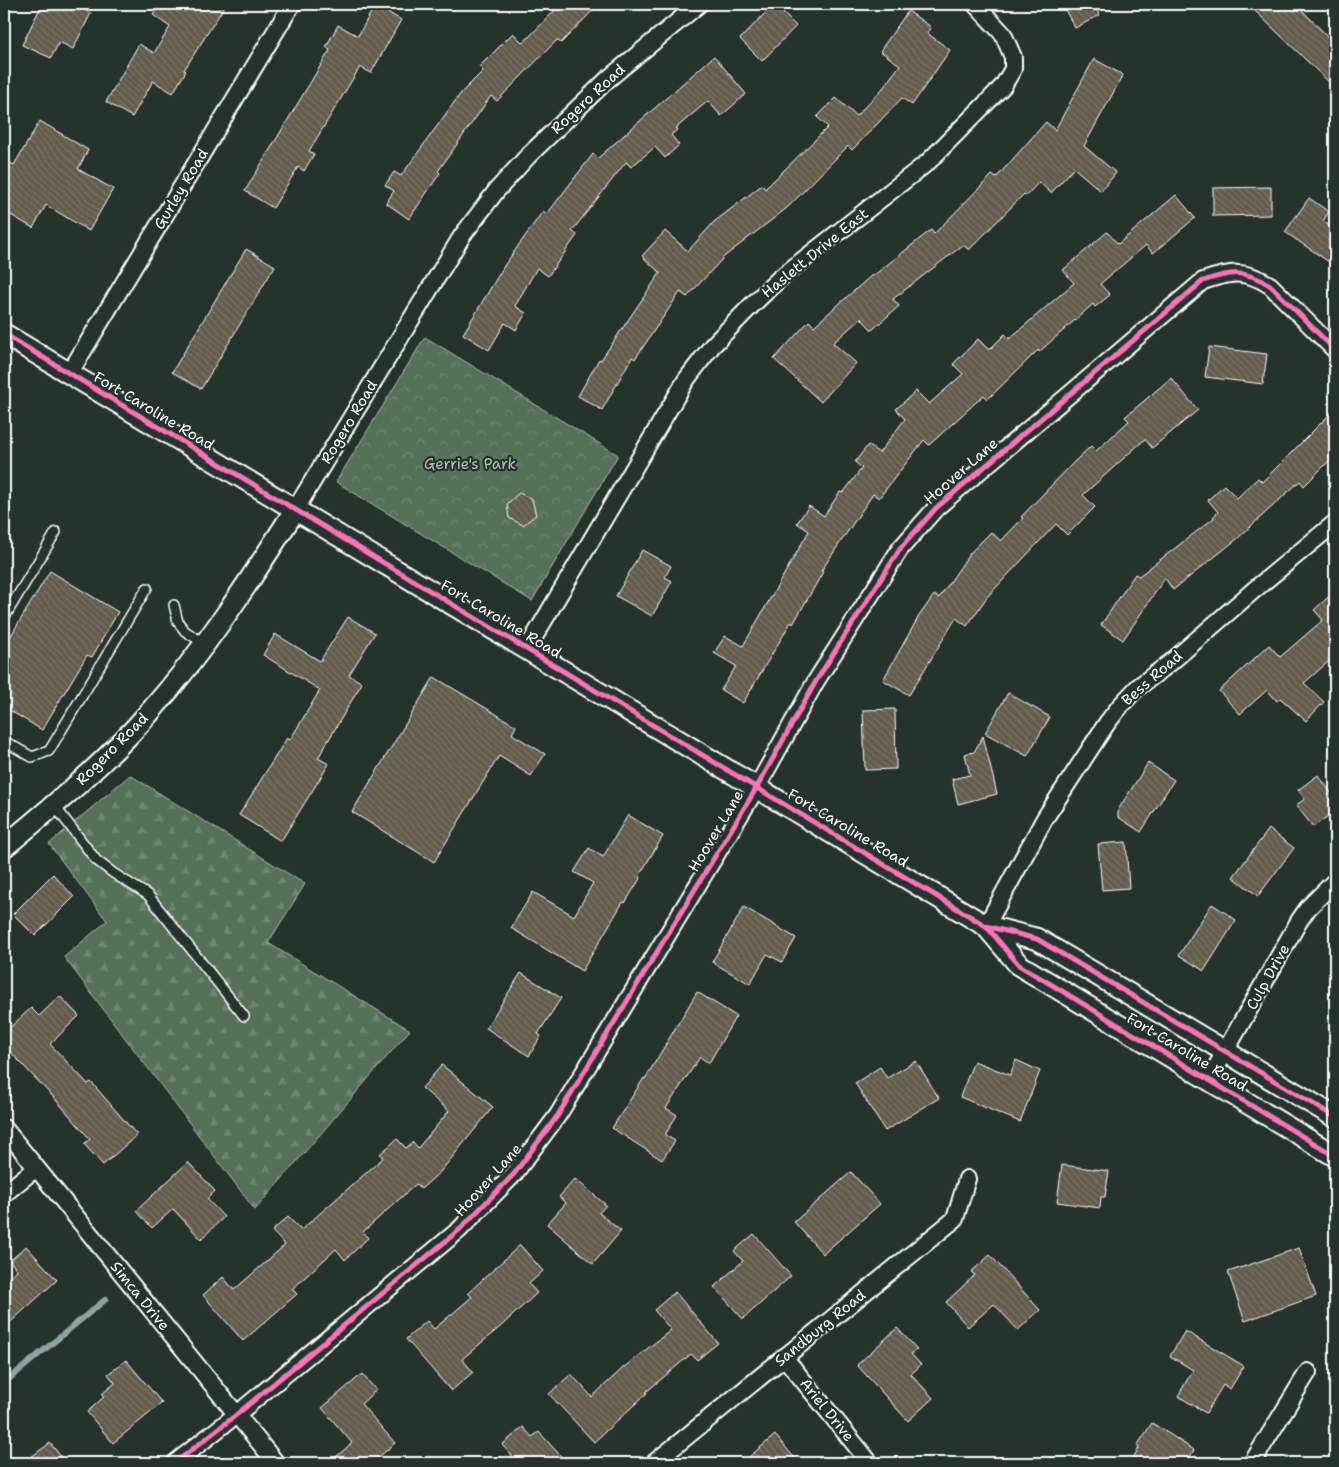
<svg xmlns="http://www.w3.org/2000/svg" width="1339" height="1467" viewBox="0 0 1339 1467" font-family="'Shantell Sans',sans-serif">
<defs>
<pattern id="forest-firs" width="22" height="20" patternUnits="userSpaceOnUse" patternTransform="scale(1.25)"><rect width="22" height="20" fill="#557158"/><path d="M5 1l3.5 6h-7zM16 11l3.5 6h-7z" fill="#6e8671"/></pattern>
<pattern id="park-crowns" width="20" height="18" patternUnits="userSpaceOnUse" patternTransform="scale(1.25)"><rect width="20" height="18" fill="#557158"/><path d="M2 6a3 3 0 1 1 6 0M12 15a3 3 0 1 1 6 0" fill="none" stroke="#6e8671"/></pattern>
<pattern id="building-back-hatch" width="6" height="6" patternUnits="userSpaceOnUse" patternTransform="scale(1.25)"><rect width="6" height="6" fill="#635b4c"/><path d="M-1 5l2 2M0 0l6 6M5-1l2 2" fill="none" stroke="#7a7467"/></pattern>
</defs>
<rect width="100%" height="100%" fill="#26332d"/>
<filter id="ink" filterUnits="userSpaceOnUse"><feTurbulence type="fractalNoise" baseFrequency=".02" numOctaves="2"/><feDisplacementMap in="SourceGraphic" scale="10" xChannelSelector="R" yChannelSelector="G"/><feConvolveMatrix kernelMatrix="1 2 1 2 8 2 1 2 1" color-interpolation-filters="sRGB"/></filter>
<g filter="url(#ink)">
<!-- forest -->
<polygon fill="url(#forest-firs)" stroke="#aab8ac" points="130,775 305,884 268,943 410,1030 255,1210 64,957 107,921 49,844"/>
<!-- park -->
<polygon fill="url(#park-crowns)" stroke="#aab8ac" points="425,337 618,455 532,601 336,482"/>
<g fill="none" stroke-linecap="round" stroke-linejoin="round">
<!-- stream -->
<polyline stroke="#8fa3a6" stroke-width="6" points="4,1383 106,1299"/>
</g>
<!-- building -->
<g fill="url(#building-back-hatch)" stroke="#fff">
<polygon points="42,4 72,4 91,13 73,49 59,42 51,58 22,45"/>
<polygon points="160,4 226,4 184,70 186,71 173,93 153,81 132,117 106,102 139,44 154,53 170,27 153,15"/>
<polygon points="561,4 599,4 561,43 557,40 497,101 491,96 438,171 440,173 409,219 386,203 394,191 385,185 394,172 401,176 461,93 483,71 479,67 513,33 523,43"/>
<polygon points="774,4 796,26 762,61 740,39"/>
<polygon points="1062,4 1093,4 1100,15 1075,28"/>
<polygon points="1248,4 1296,4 1335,44 1335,88"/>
<polygon points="375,5 401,20 371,73 360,67 309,151 314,154 304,171 298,167 273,208 245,191 330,50 326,47 338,25 358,36"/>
<polygon points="908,11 931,27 927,33 950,50 912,105 902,98 852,150 848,146 787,208 725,256 687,297 680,292 635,359 632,357 602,410 578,396 599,359 601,360 660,273 642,256 665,231 688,251 714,222 762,185 765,189 828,127 817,117 836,98 856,116 883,88 900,65 880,51"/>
<polygon points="714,56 746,94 721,116 708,101 676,128 678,129 671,135 679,145 665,158 655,147 631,167 626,162 572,231 577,235 548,276 537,268 515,306 526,313 516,330 505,323 489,350 463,334 504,266 543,211 547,214 593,154 598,158"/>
<polygon points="1094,59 1123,75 1084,146 1116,173 1101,191 1074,168 1051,193 1039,182 1026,196 1024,194 969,250 963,245 893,299 899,306 872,330 861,318 833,343 856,363 821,402 774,359 809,321 814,326 872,275 873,276 931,230 934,234 992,175 996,178 1046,122 1055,130"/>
<polygon points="40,121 88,150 78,169 113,189 89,231 46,205 33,228 4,211 4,159 14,165"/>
<polygon points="1271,187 1271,215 1213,216 1213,188"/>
<polygon points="1176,195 1195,218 1153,253 1146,245 1100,284 1110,295 1095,307 1093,304 1039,352 1038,350 988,399 984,395 929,445 924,440 879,498 873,494 821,571 823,572 793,624 791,622 743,703 721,690 736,666 714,653 725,636 743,646 809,531 797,523 809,506 824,516 840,492 843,493 862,468 855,462 868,445 879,453 905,419 896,409 916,391 929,404 963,374 953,364 978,339 989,350 1005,334 1009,339 1074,283 1063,270 1107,232 1118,244"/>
<polygon points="1309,198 1329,212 1323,221 1335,230 1335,253 1329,262 1285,232"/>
<polygon points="246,249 275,266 201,389 172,372"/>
<polygon points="1209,347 1267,354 1263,384 1205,377"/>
<polygon points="1171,378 1198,410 1152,448 1145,439 1083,495 1095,507 1067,535 1056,524 987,597 967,626 956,618 909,695 883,680 919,616 934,595 939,598 970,553 991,532 1001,541 1023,518 1021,517 1076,460 1091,446 1096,451 1129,421 1125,417"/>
<polygon points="1335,409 1335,455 1304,486 1300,481 1237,539 1173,590 1165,578 1123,640 1101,625 1135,574 1139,576 1214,518 1213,517 1218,512 1208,500 1224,485 1237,498 1258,478 1262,482"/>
<polygon points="519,493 532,499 536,515 523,525 509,518 507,504"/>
<polygon points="642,550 671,566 665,577 672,581 652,616 616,596"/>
<polygon points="50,571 118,612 92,657 87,655 42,730 4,707 4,647"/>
<polygon points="1335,591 1335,656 1304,683 1324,702 1306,721 1280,698 1277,701 1267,690 1240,714 1219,691 1269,645 1280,657 1323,620 1314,610"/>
<polygon points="348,617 375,633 349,675 362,683 318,758 329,764 281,841 239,815 287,738 290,740 320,690 263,655 275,634 320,661"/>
<polygon points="434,677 516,726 512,734 545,754 531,776 499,756 434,862 352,812"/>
<polygon points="1008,693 1050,717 1027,756 985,733"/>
<polygon points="895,709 896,769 865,770 863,710"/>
<polygon points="983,736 997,794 958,804 952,779 970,775 965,754 974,752"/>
<polygon points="1148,763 1174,780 1141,832 1118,817 1118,810"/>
<polygon points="1318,775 1335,798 1335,811 1313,827 1296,805 1305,799 1298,790"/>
<polygon points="628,815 663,836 639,876 641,877 625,903 623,902 582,971 511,928 533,892 574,916 593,883 574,872 589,848 603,857"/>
<polygon points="1269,829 1294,848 1258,896 1233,877"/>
<polygon points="1126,842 1129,888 1102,890 1098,844"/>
<polygon points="53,874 74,897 35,936 13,914"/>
<polygon points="1212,904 1236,920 1204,971 1179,955"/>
<polygon points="744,907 796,938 782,962 767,954 750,984 712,962"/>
<polygon points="521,973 561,998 538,1034 541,1036 529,1056 486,1028"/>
<polygon points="697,992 736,1016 709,1063 700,1057 666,1108 677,1115 665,1135 675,1141 662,1160 612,1128 644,1078 645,1079"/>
<polygon points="60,996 79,1016 50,1044 88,1084 91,1082 137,1135 103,1165 84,1144 90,1139 56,1100 4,1045 4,1033 31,1008 39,1016"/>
<polygon points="1016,1060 1040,1071 1020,1122 960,1097 974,1061 1010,1075"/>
<polygon points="916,1061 939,1098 885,1131 855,1083 880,1067 887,1078"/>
<polygon points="442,1065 493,1107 441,1171 421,1189 416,1184 363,1232 368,1238 345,1260 336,1249 292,1289 297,1294 243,1341 203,1295 223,1277 234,1290 285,1245 272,1231 288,1217 301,1230 383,1158 380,1154 397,1139 406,1148 413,1142 418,1148 449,1111 422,1088"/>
<polygon points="188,1162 215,1191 207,1199 224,1217 201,1239 173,1209 152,1228 136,1211"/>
<polygon points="1062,1165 1109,1171 1105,1197 1101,1197 1100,1208 1057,1202"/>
<polygon points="851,1172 880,1204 823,1254 794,1222"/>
<polygon points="575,1179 606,1205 599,1213 621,1231 593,1264 547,1224 566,1203 559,1197"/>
<polygon points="754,1234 791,1276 743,1319 714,1287 743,1261 734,1251"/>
<polygon points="520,1245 543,1271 529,1284 537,1293 500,1327 462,1359 473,1372 451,1391 406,1339 427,1321 434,1329 472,1297 468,1293"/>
<polygon points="26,1246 57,1280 4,1328 4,1282 17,1270 10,1261"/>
<polygon points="1299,1248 1316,1296 1245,1321 1228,1272"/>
<polygon points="990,1255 1040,1310 1018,1330 994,1304 968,1327 946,1302 975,1275 971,1272"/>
<polygon points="675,1292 718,1343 697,1360 691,1354 646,1392 647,1393 594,1442 549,1394 571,1374 592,1397 623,1368 671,1330 654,1310"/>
<polygon points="897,1328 917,1349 911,1354 921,1365 911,1374 933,1398 908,1421 857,1365"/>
<polygon points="1185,1331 1244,1366 1230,1389 1223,1385 1206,1413 1178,1396 1193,1370 1170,1356"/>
<polygon points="126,1360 162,1403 113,1443 87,1412 104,1397 102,1394 115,1383 108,1374"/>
<polygon points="362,1374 376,1390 361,1404 395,1443 372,1463 329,1463 352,1443 322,1408"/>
<polygon points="1152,1423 1194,1450 1186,1463 1130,1463 1139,1448 1137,1446"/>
<polygon points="523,1427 532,1437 539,1432 567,1463 519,1463 502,1445"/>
<polygon points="775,1435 799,1463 742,1463"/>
<polygon points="50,1443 66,1463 23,1463"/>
</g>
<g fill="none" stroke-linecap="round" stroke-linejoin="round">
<!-- service casing -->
<g stroke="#fff" stroke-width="12">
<g id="service">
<polyline points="174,605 178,622 185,631 205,644"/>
<polyline points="4,618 56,532"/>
<polyline points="4,741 32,757 49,751 147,588"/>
<polyline points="54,805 96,860 113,873 148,895 244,1016"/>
</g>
</g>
<!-- minor casing -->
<g stroke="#fff" stroke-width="20">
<g id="minor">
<polyline points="69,374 292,4"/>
<polyline points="295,510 462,236 497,190 528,156 608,79 699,4"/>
<polyline points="527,649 686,380 712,346 749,308 780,278 928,162 1003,86 1013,69 1013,57 1003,34 975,4"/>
<polyline points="986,926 1045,818 1107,723 1121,705 1138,687 1170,663 1254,590 1335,523"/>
<polyline points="1209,1080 1299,921 1308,908 1335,881"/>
<polyline points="4,1128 276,1463"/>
<polyline points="4,1194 36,1168"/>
<polyline points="784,1357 870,1463"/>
<path d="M175,1463l61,-48 223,-185 55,-56 44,-59 199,-328 59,-106 84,-132 36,-41 267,-227c27,-9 41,-12 67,4l65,65"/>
<polyline points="654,1463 955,1219 967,1179"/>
<polyline points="1252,1463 1308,1372"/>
</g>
</g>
<!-- tertiary casing -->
<g stroke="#fff" stroke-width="24">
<g id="tertiary">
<polyline points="4,334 986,926 1037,939 1335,1117"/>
<path d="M4,847c51,-42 101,-84 145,-134 55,-62 101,-132 146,-203"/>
<polyline points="986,926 1019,965 1335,1156"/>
</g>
</g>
<!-- service -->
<use href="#service" stroke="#26332d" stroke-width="9"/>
<!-- minor -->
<use href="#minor" stroke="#26332d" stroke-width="16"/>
<!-- tertiary -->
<use href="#tertiary" stroke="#26332d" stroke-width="20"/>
<!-- cycleway casing -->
<g stroke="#26332d" stroke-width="8">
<g id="cycleway">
<polyline points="4,334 986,926 1037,939 1335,1117"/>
<polyline points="986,926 1019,965 1335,1156"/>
<path d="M175,1463l61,-48 223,-185 55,-56 44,-59 199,-328 59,-106 84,-132 36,-41 267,-227c27,-9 41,-12 67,4l65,65"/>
</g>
</g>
<!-- cycleway -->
<use href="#cycleway" stroke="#fb73b8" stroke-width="5"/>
</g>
</g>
<g text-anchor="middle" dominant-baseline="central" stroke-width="4.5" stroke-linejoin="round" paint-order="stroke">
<!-- street labels -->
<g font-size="15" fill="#fff" stroke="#26332d">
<text transform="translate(588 99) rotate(-43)">Rogero Road</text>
<text transform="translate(181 189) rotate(-59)">Gurley Road</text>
<text transform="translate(815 253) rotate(-39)">Haslett Drive East</text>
<text transform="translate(154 411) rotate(31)">Fort Caroline Road</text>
<text transform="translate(349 422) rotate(-59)">Rogero Road</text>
<text transform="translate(961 471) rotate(-41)">Hoover Lane</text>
<text transform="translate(501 619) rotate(31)">Fort Caroline Road</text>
<text transform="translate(1152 678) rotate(-41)">Bess Road</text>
<text transform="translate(112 749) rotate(-45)">Rogero Road</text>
<text transform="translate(848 828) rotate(31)">Fort Caroline Road</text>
<text transform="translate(716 831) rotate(-59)">Hoover Lane</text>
<text transform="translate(1268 977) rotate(-61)">Culp Drive</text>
<text transform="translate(1187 1052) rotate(31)">Fort Caroline Road</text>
<text transform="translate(488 1180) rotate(-48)">Hoover Lane</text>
<text transform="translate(140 1296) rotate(51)">Simca Drive</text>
<text transform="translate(820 1328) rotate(-39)">Sandburg Road</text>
<text transform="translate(827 1410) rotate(51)">Ariel Drive</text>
</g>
<!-- park labels -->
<g font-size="15" fill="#b2bfb4" stroke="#26332d">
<text x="470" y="464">Gerrie's Park</text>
</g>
</g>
<!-- margin -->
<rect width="1339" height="1467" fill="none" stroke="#26332d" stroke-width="20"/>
<rect x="10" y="10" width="1319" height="1447" fill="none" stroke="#fff" stroke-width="2" filter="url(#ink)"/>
</svg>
